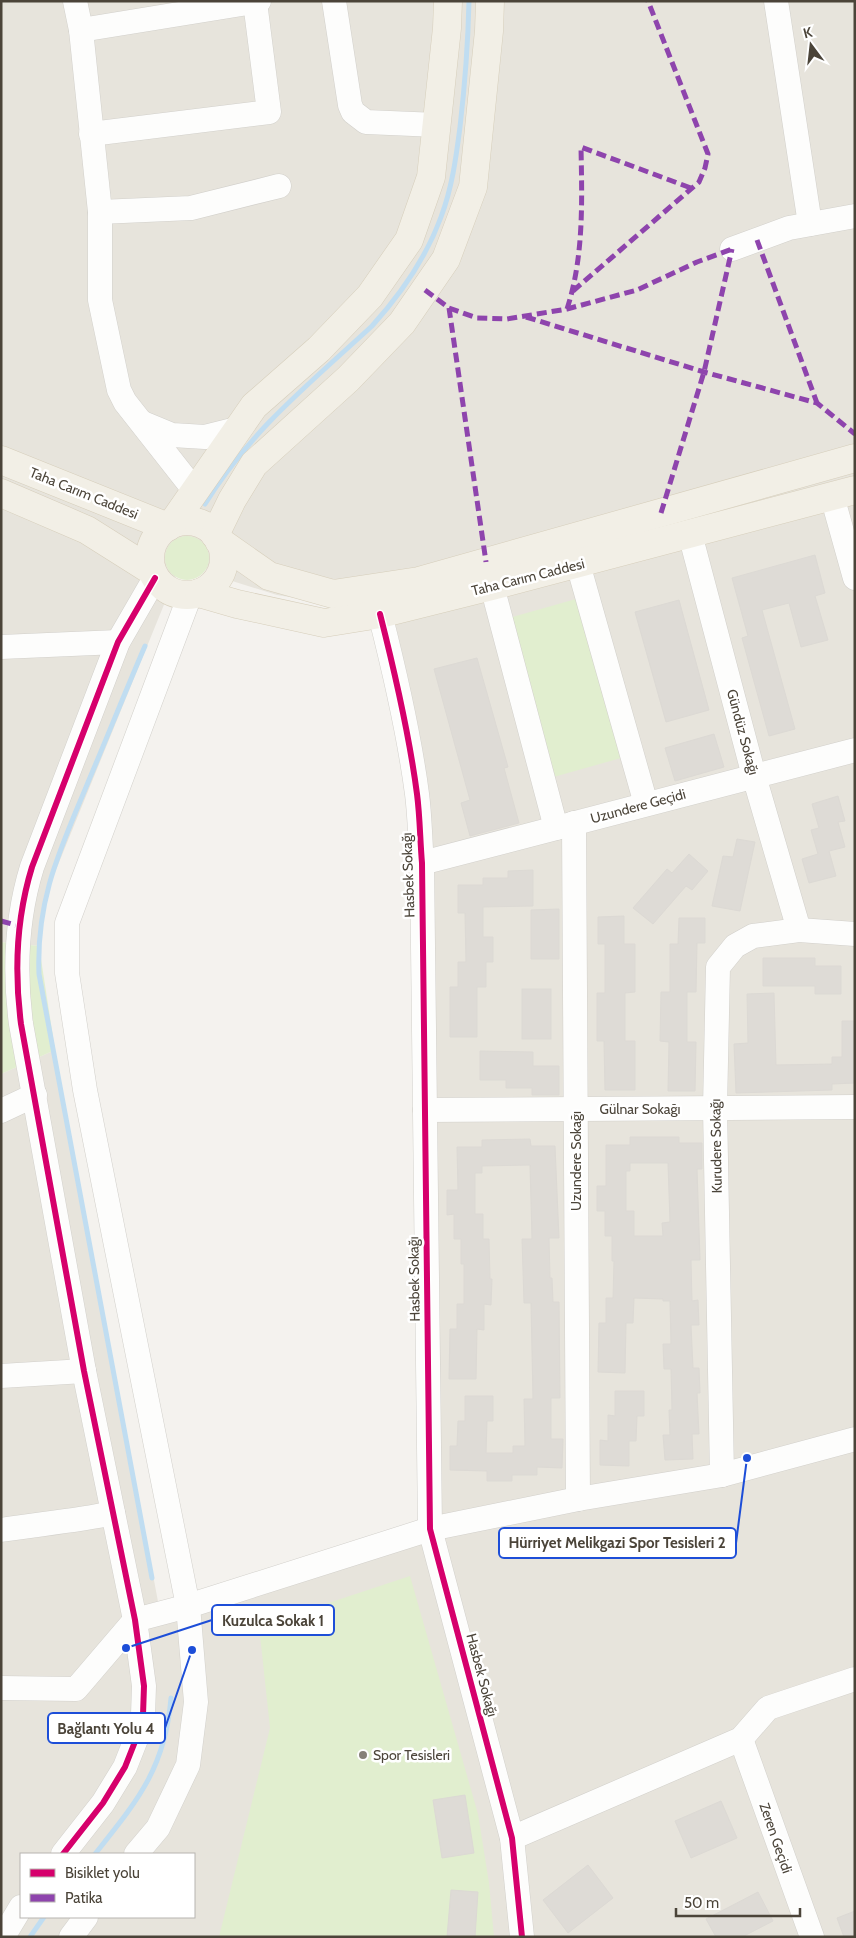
<svg xmlns="http://www.w3.org/2000/svg" width="856" height="1938" viewBox="0 0 856 1938" font-family="Cabin,sans-serif">
<rect width="100%" height="100%" fill="#f4f2ee"/>
<!-- residential -->
<path fill="#e7e4dc" fill-rule="evenodd" d="M1,1h854v1936h-854v-863l54,-24 104,557 268,-75 -5,-654 -47,-276 -73,-3 -25,-4 -48,-15 -46,-22 -134,329 -8,27 -2,32 -38,-4zM21,1854h173v63h-173z"/>
<!-- green -->
<g fill="#e1eecf">
<circle cx="187" cy="558" r="22"/>
<polygon points="576,599 621,758 550,778 505,619"/>
<polygon points="1,942 39,946 55,1050 1,1074"/>
<polygon points="410,1576 478,1814 489,1883 494,1937 219,1937 270,1728 259,1626"/>
</g>
<g fill="none" stroke-linecap="round" stroke-linejoin="round">
<!-- stream -->
<g stroke="#c0ddf1" stroke-width="5">
<path d="M205,504c44,-72 105,-121 167,-178 29,-32 54,-68 69,-109 11,-29 15,-59 19,-90 5,-43 8,-82 9,-126"/>
<path d="M145,646c-19,44 -37,89 -56,134 -28,68 -53,117 -50,194l113,604"/>
<path d="M95,1854c42,-53 70,-85 76,-156"/>
<polyline points="30,1937 44,1917"/>
</g>
</g>
<!-- building -->
<g fill="#dedbd6" stroke="#dcd9d4" fill-rule="evenodd">
<polygon points="815,555 825,593 815,596 828,640 801,647 789,603 762,610 795,729 769,736 742,638 748,636 732,578"/>
<polygon points="679,600 709,710 666,722 635,612"/>
<polygon points="477,658 508,767 504,768 519,823 470,836 461,803 470,800 434,669"/>
<polygon points="714,734 724,767 675,781 665,748"/>
<polygon points="838,796 845,821 838,822 845,847 829,851 836,876 809,883 802,859 818,854 811,830 819,828 812,804"/>
<polygon points="737,839 755,842 740,911 712,906 723,856 733,857"/>
<polygon points="689,854 708,871 692,890 686,886 653,924 633,908 667,869 672,873"/>
<polygon points="533,870 533,906 483,907 483,937 493,937 493,962 486,962 486,987 477,987 477,1037 450,1037 450,987 458,987 458,962 466,962 465,913 458,913 458,885 483,885 483,878 508,878 508,871"/>
<polygon points="559,909 559,959 531,959 531,910"/>
<polygon points="624,916 624,944 635,944 635,992 625,993 625,1041 635,1041 635,1090 605,1090 604,1041 597,1041 597,993 605,993 605,944 598,944 598,917"/>
<polygon points="679,918 705,918 705,943 697,943 696,992 687,992 687,1042 696,1042 695,1091 668,1091 669,1042 660,1041 661,992 670,992 670,944 678,944"/>
<polygon points="763,958 815,958 815,966 841,966 841,994 815,994 815,986 763,986"/>
<rect x="522" y="989" width="29" height="50"/>
<polygon points="774,993 776,1065 832,1064 832,1057 842,1057 842,1021 855,1021 855,1083 832,1084 832,1090 736,1093 734,1044 748,1043 747,994"/>
<polygon points="480,1051 533,1052 533,1066 559,1066 559,1095 532,1095 532,1088 506,1088 506,1080 480,1080"/>
<path d="M630,1137h49v6h23v26h-5l3,91h-9l1,41 6,-1 1,25h-8l2,43h6l1,25h-3l2,41h-7l1,25 -28,1 -2,-25h7l-1,-25h3l-1,-41h-7l-1,-25h8l-1,-43h-7v-2l-29,-1 -1,25h-7l-1,50 -27,-1 1,-49h7v-25h7l1,-37h-2v-25h-7v-25h-8v-25h9v-41h24zM630,1163h38l2,59 -8,1 1,13h-29v-25h-8v-40h4z"/>
<polygon points="530,1139 531,1146 555,1146 559,1238 549,1238 550,1278 552,1278 553,1302 559,1302 560,1398 551,1398 551,1439 563,1439 562,1468 537,1467 537,1475 512,1475 512,1481 487,1481 487,1471 450,1470 450,1446 457,1446 458,1421 465,1421 465,1396 493,1396 493,1421 487,1421 486,1453 513,1453 513,1446 525,1446 524,1399 533,1399 531,1303 524,1303 522,1239 532,1239 530,1165 482,1166 482,1173 475,1173 475,1214 483,1214 483,1239 489,1239 490,1279 492,1279 491,1305 484,1304 484,1330 477,1329 476,1379 449,1379 450,1329 457,1329 457,1304 464,1304 464,1264 461,1264 461,1239 454,1239 454,1214 447,1215 447,1190 458,1190 457,1147 482,1147 482,1140"/>
<polygon points="615,1391 644,1391 644,1416 637,1416 636,1441 629,1441 629,1466 600,1465 600,1440 608,1441 608,1415 615,1416"/>
<polygon points="465,1795 474,1853 442,1858 433,1800"/>
<polygon points="721,1801 737,1838 691,1858 675,1821"/>
<polygon points="588,1865 613,1898 568,1933 543,1900"/>
<polygon points="451,1890 478,1892 475,1937 447,1937"/>
<polygon points="758,1892 773,1921 742,1937 716,1937 706,1919"/>
<polygon points="855,1911 855,1937 844,1937 837,1918"/>
</g>
<g fill="none" stroke-linecap="round" stroke-linejoin="round">
<!-- minor casing -->
<g stroke="#d2d0cb" stroke-width="25">
<g id="minor">
<polyline points="75,1 81,30 100,212 100,300 119,390 125,402 195,491"/>
<polyline points="334,1 350,105 353,112 366,122 437,125"/>
<polyline points="776,1 810,224"/>
<polyline points="81,30 259,1"/>
<polyline points="91,134 269,112 255,2"/>
<polyline points="100,212 191,208 279,186"/>
<polyline points="732,249 789,228 855,216"/>
<polyline points="143,423 172,435 205,437 237,429"/>
<polyline points="832,496 855,578"/>
<polyline points="690,534 754,776 799,930"/>
<polyline points="578,564 646,804"/>
<polyline points="492,586 556,828"/>
<path d="M380,614c15,59 29,119 37,180 3,23 3,46 5,69l8,666 82,309 10,99"/>
<polyline points="1,647 118,642"/>
<polyline points="574,823 578,1499"/>
<polyline points="422,863 855,750"/>
<polyline points="425,1110 855,1107"/>
<polyline points="1,1111 35,1095"/>
<polyline points="1,1376 84,1371"/>
<polyline points="722,1475 715,1108 718,967 735,946 753,936 799,930 855,934"/>
<path d="M1,1530c38,-6 75,-9 112,-17"/>
<polyline points="135,1620 188,1606 430,1529 578,1499 722,1475 855,1439"/>
<polyline points="1,1688 76,1689 135,1620"/>
<polyline points="741,1739 812,1937"/>
<polyline points="512,1838 741,1739 768,1708 855,1679"/>
<path d="M63,1854l40,-51 22,-36 15,-38 3,-14 1,-29 -9,-66 -51,-249 -63,-347c-7,-54 -5,-105 11,-157l86,-225 37,-64"/>
<polyline points="136,1854 158,1828 188,1765 196,1702 188,1606 85,1090 67,973 67,923 190,595"/>
<polyline points="3,1937 21,1907"/>
<polyline points="71,1937 86,1917"/>
</g>
</g>
<!-- major casing -->
<g stroke="#d6cebb" stroke-width="29">
<g id="major">
<polyline points="1,460 168,527"/>
<polyline points="1,493 87,530 152,571"/>
<circle cx="187" cy="558" r="37"/>
<polyline points="172,524 254,406 319,349 370,296 409,240 431,177 447,28 448,1"/>
<polyline points="215,535 232,500 254,464 348,379 402,323 446,259 473,187 489,31 490,1"/>
<polyline points="219,541 269,576 333,594 419,581 855,458"/>
<polyline points="199,593 237,604 324,623 380,614 492,586 855,490"/>
</g>
</g>
<!-- minor -->
<use href="#minor" stroke="#fdfdfc" stroke-width="24"/>
<!-- major -->
<use href="#major" stroke="#f2efe6" stroke-width="28"/>
<!-- quiet -->
<g stroke="#8e44ad" stroke-width="5" stroke-dasharray="10 5" stroke-linecap="butt">
<polyline points="757,240 817,403"/>
<polyline points="425,290 449,308 477,318 507,319 567,309 637,290 697,262 732,249"/>
<polyline points="573,291 699,182 705,168 708,154 648,1"/>
<polyline points="449,308 486,562"/>
<path d="M567,309c17,-52 15,-108 14,-162l110,41"/>
<polyline points="526,317 704,372 817,403 855,434"/>
<polyline points="661,513 704,372 732,249"/>
<polyline points="1,921 19,926"/>
</g>
<!-- cycleway casing -->
<g stroke="#fff" stroke-width="9">
<g id="cycleway">
<path d="M380,614c15,59 29,119 37,180 3,23 3,46 5,69l8,666 82,309 10,99"/>
<path d="M63,1854l40,-51 22,-36 15,-38 3,-14 1,-29 -9,-66 -51,-249 -63,-347c-7,-54 -5,-105 11,-157l86,-225 37,-64"/>
</g>
</g>
<!-- cycleway -->
<use href="#cycleway" stroke="#d6006c" stroke-width="6"/>
</g>
<!-- markers -->
<circle fill="#868178" stroke="#fff" stroke-width="2" cx="363" cy="1755" r="5"/>
<g text-anchor="middle" dominant-baseline="central" stroke-width="5" stroke-linejoin="round" paint-order="stroke">
<!-- street labels -->
<g font-size="14" fill="#4b4439" stroke="#fff">
<text transform="translate(84 493) rotate(22)">Taha Carım Caddesi</text>
<text transform="translate(528 577) rotate(-14)">Taha Carım Caddesi</text>
<text transform="translate(743 732) rotate(75)">Gündüz Sokağı</text>
<text transform="translate(638 806) rotate(-15)">Uzundere Geçidi</text>
<text transform="translate(408 875) rotate(-92)">Hasbek Sokağı</text>
<text x="640" y="1109">Gülnar Sokağı</text>
<text transform="translate(716 1146) rotate(-91)">Kurudere Sokağı</text>
<text transform="translate(576 1161) rotate(-90)">Uzundere Sokağı</text>
<text transform="translate(414 1279) rotate(-91)">Hasbek Sokağı</text>
<text transform="translate(482 1675) rotate(75)">Hasbek Sokağı</text>
<text transform="translate(776 1838) rotate(71)">Zeren Geçidi</text>
</g>
<!-- poi labels -->
<g font-size="14" fill="#4b4439" stroke="#fff" text-anchor="start">
<text x="373" y="1755">Spor Tesisleri</text>
</g>
</g>
<!-- callouts -->
<path fill="none" stroke="#1d4ed8" stroke-width="2" d="M747 1458L736 1543M126 1648L212 1620M192 1650L165 1728"/>
<g fill="#1d4ed8" stroke="#fff" stroke-width="2">
<circle cx="747" cy="1458" r="5"/>
<circle cx="126" cy="1648" r="5"/>
<circle cx="192" cy="1650" r="5"/>
</g>
<g fill="#fff" stroke="#1d4ed8" stroke-width="2">
<rect x="499" y="1528" width="237" height="30" rx="5"/>
<rect x="212" y="1605" width="122" height="30" rx="5"/>
<rect x="48" y="1713" width="117" height="30" rx="5"/>
</g>
<g font-size="15" text-anchor="middle" font-weight="bold" fill="#4b4439">
<text x="617" y="1548">Hürriyet Melikgazi Spor Tesisleri 2</text>
<text x="273" y="1626">Kuzulca Sokak 1</text>
<text x="106" y="1734">Bağlantı Yolu 4</text>
</g>
<!-- border -->
<rect width="856" height="1938" fill="none" stroke="#4b4439" stroke-width="5"/>
<!-- legend -->
<rect x="20" y="1853" width="175" height="65" fill="#ffffff" stroke="#b7b4b0"/>
<rect x="30" y="1869" width="25" height="8" fill="#d6006c" stroke="#b7b4b0"/>
<text x="65" y="1878" font-size="15" fill="#4b4439">Bisiklet yolu</text>
<rect x="30" y="1894" width="25" height="8" fill="#8e44ad" stroke="#b7b4b0"/>
<text x="65" y="1903" font-size="15" fill="#4b4439">Patika</text>
<!-- north arrow -->
<g transform="translate(811 45) rotate(345)" stroke="#ffffff" stroke-width="4" paint-order="stroke">
<path d="M0-4L9 19L0 12L-9 19Z" fill="#4b4439"/>
<text y="-8" font-size="14" font-weight="bold" text-anchor="middle" fill="#4b4439">K</text>
</g>
<!-- scale -->
<path d="M676 1908v8h124v-8" fill="none" stroke="#4b4439" stroke-width="2.5"/>
<text x="684" y="1908" font-size="15" fill="#4b4439" stroke="#ffffff" stroke-width="4" paint-order="stroke">50 m</text>
</svg>
